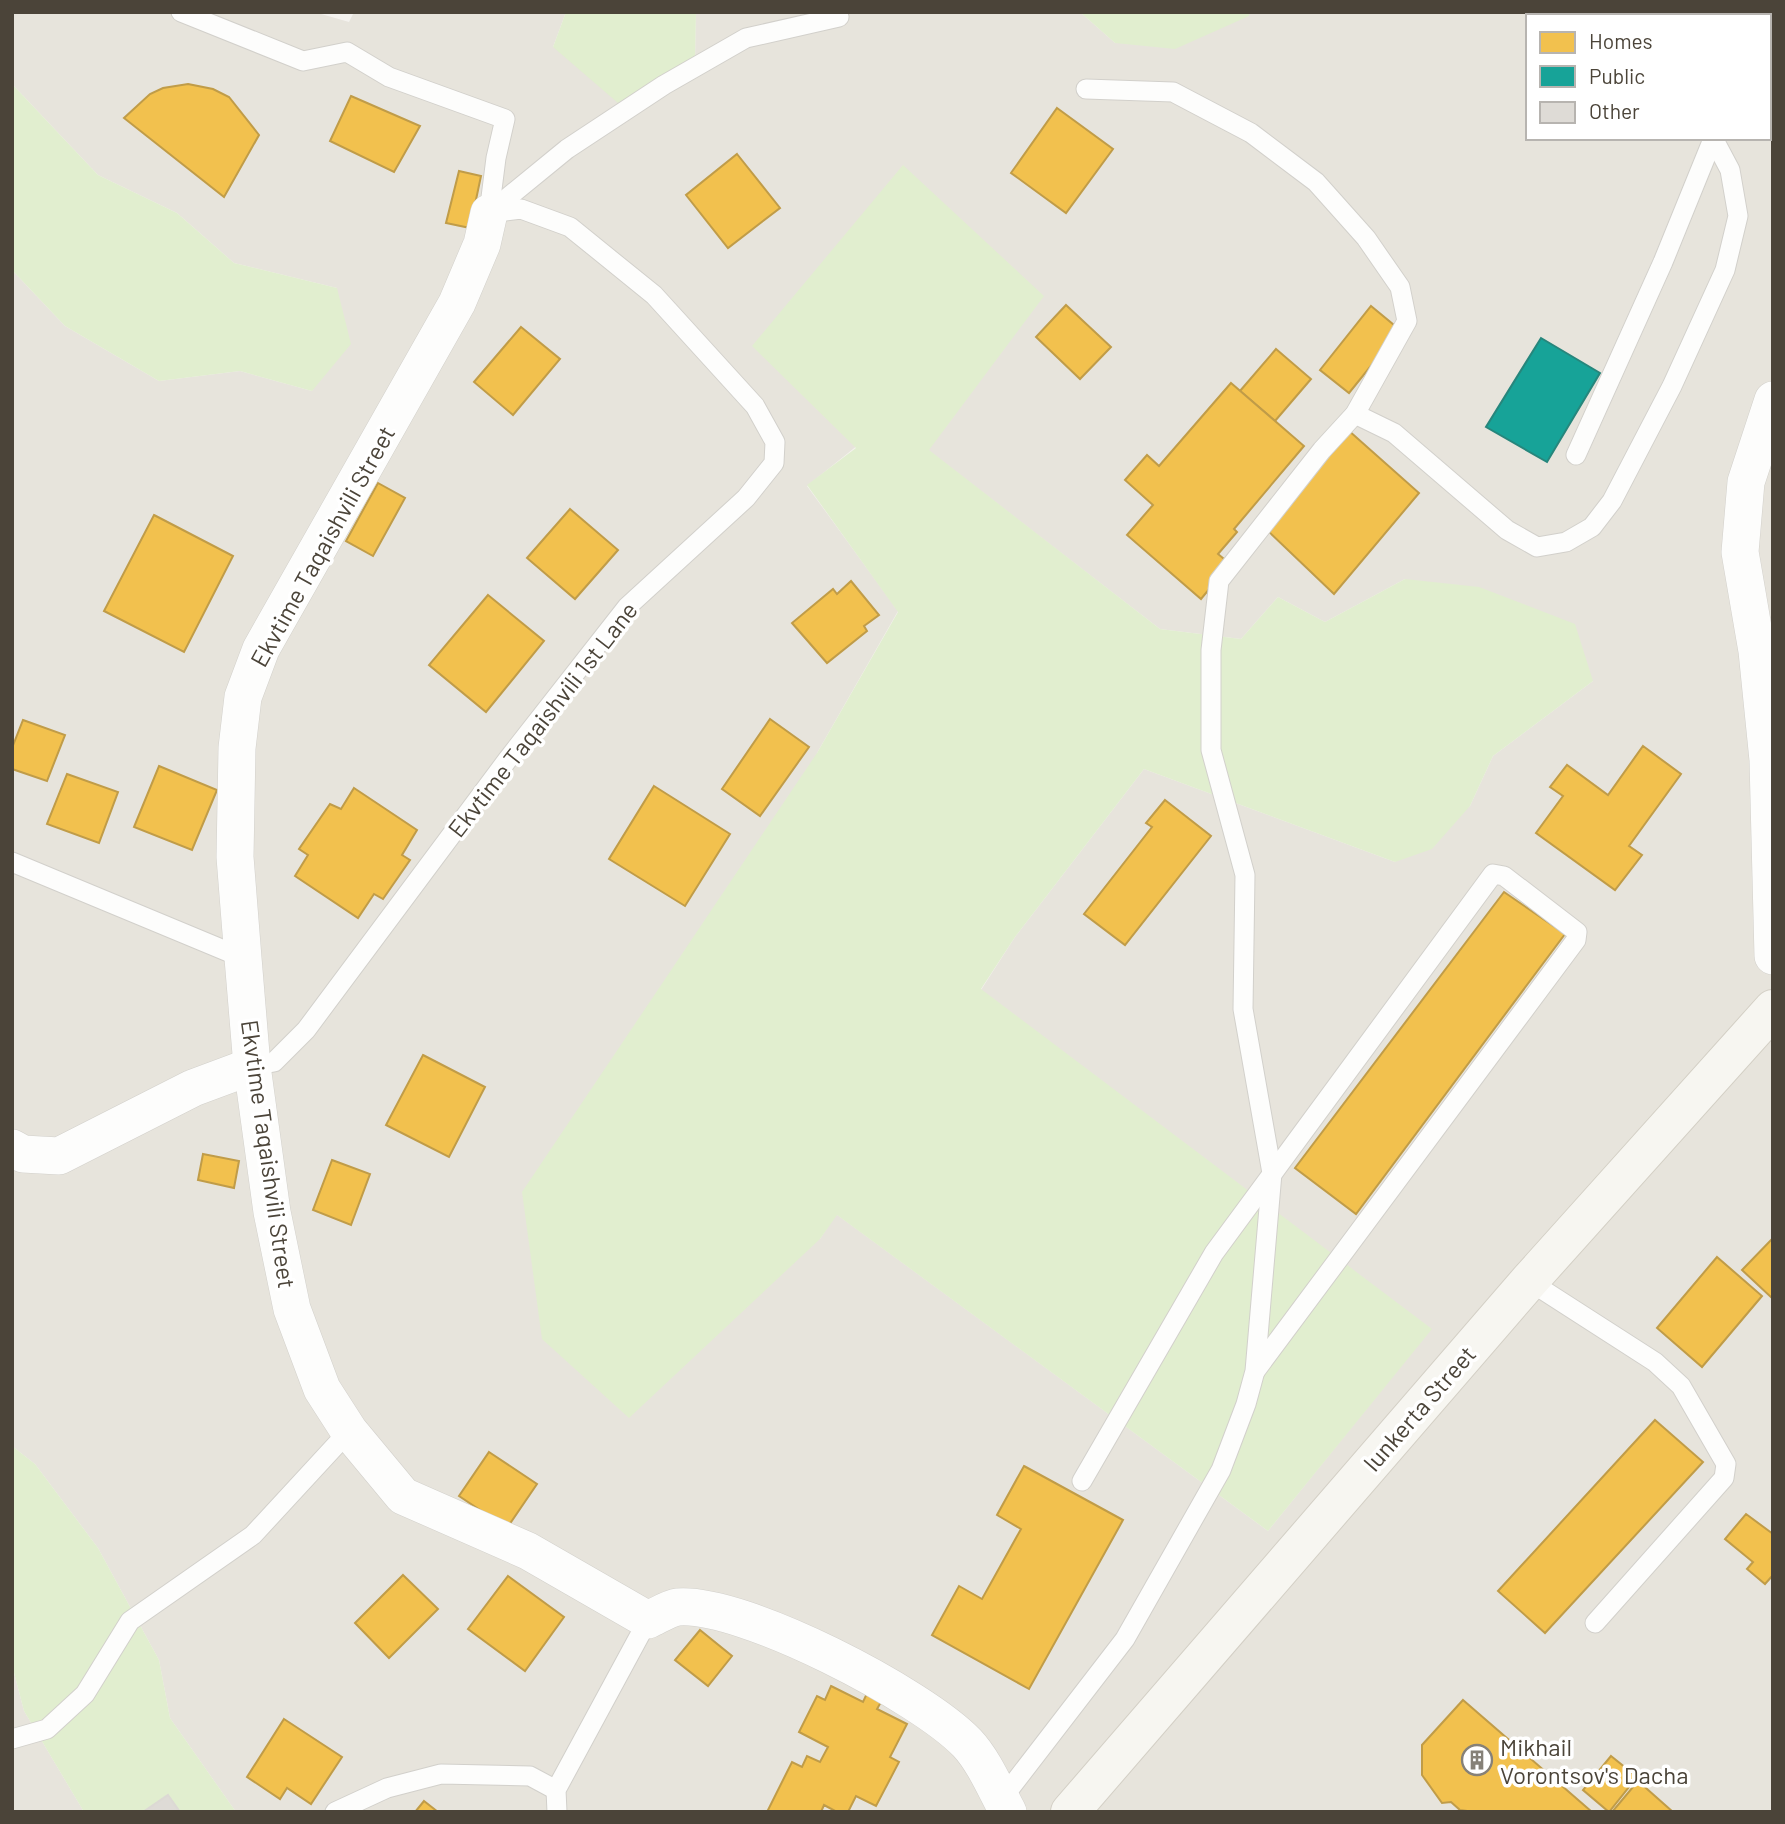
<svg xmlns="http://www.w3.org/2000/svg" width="1785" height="1824" viewBox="0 0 1785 1824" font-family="Barlow,sans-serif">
<rect width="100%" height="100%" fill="#f4f2ee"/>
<!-- residential -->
<g fill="#e7e4dc" fill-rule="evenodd">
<path d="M12,12h302l35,10 5,-10h212l-13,35 142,13 1,-48h384l35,31 134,-27v-4h524v1800h-1537l-66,-94 -11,-58 -61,-112 -63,-84 -23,-18v-1176l53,56 94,55 81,-10 72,20 25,-103 -103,-25 -57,-50 -79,-38 -86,-91zM1528,16h241v122h-241zM1043,296l-115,154 232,179 81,10 37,-42 47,25 80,-43 188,102 -100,75 -23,50 -75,56 -251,-93 -129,168 -34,53 450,339 -163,202 -432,-317 -16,25 -3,-486 81,-142 -91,-125z"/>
<polygon points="12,1665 24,1711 84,1812 12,1812"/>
</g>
<!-- green -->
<g fill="#e1eecf">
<polygon points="566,12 696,12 695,60 618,103 553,47"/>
<polygon points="1080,12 1249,12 1249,16 1175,49 1115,43"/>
<polygon points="12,84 98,175 177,213 234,263 337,288 351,344 312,391 240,371 159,381 65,326 12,270"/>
<polygon points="903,165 1044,296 929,450 1160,629 1241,639 1278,597 1325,622 1405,579 1479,587 1575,624 1593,681 1493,756 1470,806 1432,849 1395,862 1144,769 1015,937 981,989 1432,1329 1268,1531 837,1215 820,1239 629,1418 542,1339 522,1192 817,753 898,612 807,485 856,448 752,346"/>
<polygon points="12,1446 35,1464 98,1548 159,1660 170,1718 236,1812 84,1812 24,1711 12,1665"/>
</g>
<!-- homes -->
<g fill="#f2c14e" stroke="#c09c48" stroke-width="2">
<polygon points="1576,12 1614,12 1618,16 1573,16"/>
<polygon points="188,84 213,89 229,97 259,135 224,197 124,118 150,94 163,88"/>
<polygon points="351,96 420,126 394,172 330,141"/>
<polygon points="1057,108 1113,149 1066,213 1011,173"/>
<polygon points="737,154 780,208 728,248 686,195"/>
<polygon points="459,171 481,176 470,228 446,223"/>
<polygon points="1066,305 1111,347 1080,379 1036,337"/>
<polygon points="1371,306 1400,330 1349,393 1320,370"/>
<polygon points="521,327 560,359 513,415 474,382"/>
<polygon points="1276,349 1311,379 1275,421 1240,391"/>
<polygon points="1231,383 1304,446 1234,529 1237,532 1218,554 1230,564 1201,599 1127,535 1153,505 1125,480 1147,455 1159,466"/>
<polygon points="1348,430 1419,493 1334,594 1266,529"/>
<polygon points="378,483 405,498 373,556 346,541"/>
<polygon points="570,509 618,550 575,599 527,558"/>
<polygon points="154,515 233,556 184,652 104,611"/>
<polygon points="851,581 879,615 864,626 867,631 827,663 792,623 833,589 837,594"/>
<polygon points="488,595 544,641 486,712 429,665"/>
<polygon points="770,719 809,747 760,816 722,789"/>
<polygon points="23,720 65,735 47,781 12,769 12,748"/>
<polygon points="1643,746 1681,774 1629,846 1642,855 1615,890 1536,833 1563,796 1550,787 1567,765 1608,795"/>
<polygon points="159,766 217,790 192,850 134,827"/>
<polygon points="67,774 118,792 99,843 47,824"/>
<polygon points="654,786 730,834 685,906 609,859"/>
<polygon points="354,788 417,830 402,855 410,860 383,899 374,894 358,918 295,876 308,855 299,849 330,804 341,809"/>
<polygon points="1165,800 1211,836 1125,945 1084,914 1152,827 1146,823"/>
<polygon points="1504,892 1565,934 1356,1214 1295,1168"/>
<polygon points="423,1055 485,1087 449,1157 386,1125"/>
<polygon points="203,1154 239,1161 234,1188 198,1180"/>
<polygon points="332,1160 370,1174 351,1225 313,1210"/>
<polygon points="1773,1238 1773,1299 1742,1270"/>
<polygon points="1717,1257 1762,1296 1702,1367 1657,1328"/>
<polygon points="1655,1420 1703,1462 1545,1633 1498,1591"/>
<polygon points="489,1452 537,1484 507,1528 459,1496"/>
<polygon points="1024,1466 1123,1520 1029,1689 932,1635 959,1586 982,1599 1021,1529 997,1515"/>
<polygon points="1746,1514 1773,1534 1773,1575 1765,1584 1747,1569 1753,1562 1725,1539"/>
<polygon points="403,1575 438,1609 389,1658 355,1623"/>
<polygon points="508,1576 564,1617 525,1671 468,1629"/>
<polygon points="700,1630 732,1656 708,1686 675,1660"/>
<polygon points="831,1686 863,1702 870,1687 885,1695 877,1709 907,1724 890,1757 899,1762 876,1806 856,1796 848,1812 837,1812 824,1805 821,1812 767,1812 792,1762 802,1767 807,1756 820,1762 828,1747 799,1732 817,1696 825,1700"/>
<polygon points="1463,1700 1592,1812 1475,1812 1460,1810 1451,1802 1442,1803 1422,1775 1422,1745"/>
<polygon points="284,1719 342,1757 311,1804 287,1788 280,1799 247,1777"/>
<polygon points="1611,1756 1637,1777 1609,1812 1583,1790"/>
<polygon points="1638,1781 1673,1812 1612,1812"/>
<polygon points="424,1801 438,1812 415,1812"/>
</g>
<!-- public -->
<polygon fill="#17a398" stroke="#27867c" stroke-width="2" points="1541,338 1600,373 1547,462 1486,427"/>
<!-- building -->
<polygon fill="#dedbd6" stroke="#dcd9d4" stroke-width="2" points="168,1795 180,1812 143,1812"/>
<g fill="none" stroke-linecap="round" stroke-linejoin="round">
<!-- service casing -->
<g stroke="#d2d0cb" stroke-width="21">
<g id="service">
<polyline points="181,12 303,61 347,52 389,77 505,119 496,158 489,213"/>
<polyline points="1769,101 1773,102"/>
<polyline points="490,212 567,149 664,85 746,38 839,17"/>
<polyline points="1355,414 1394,433 1507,530 1537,547 1566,542 1592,527 1612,501 1672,386 1725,270 1738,216 1730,170 1713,138"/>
<polyline points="1576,455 1663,262 1713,139"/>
<polyline points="12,862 243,958"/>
<polyline points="252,1066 274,1062 306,1030 508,759 627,607 746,498 774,463 775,442 755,406 654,295 570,227 521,209 489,213"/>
<polyline points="1529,1281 1655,1362 1681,1386 1726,1464 1724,1478 1595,1623"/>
<polyline points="1082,1481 1214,1253 1493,874 1504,876 1577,932 1576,940 1256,1370"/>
<polyline points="12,1739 47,1729 85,1694 130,1621 253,1535 349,1431"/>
<polyline points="1001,1800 1125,1639 1221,1470 1246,1404 1255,1371 1272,1173 1243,1009 1245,875 1211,750 1211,650 1219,581 1322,450 1355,414 1407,321 1400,287 1366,238 1316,182 1251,133 1173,92 1086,89"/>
<polyline points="335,1812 387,1788 441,1774 530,1776 556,1790"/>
<polyline points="557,1812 556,1790 648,1620"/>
</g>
</g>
<!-- minor casing -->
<g stroke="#d2d0cb" stroke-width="38">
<g id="minor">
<path d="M489,213l-7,31 -25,59 -196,346 -18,48 -6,51 -2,109 8,101 9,108 20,146 20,97 30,80 27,42 54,65 125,55 120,69c9,-4 21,-12 30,-13 65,-5 243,88 289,136 17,18 29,47 41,69"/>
<polyline points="1773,400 1746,482 1740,552 1757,651 1768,760 1773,956"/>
<polyline points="12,1148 23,1154 59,1156 193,1088 252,1066"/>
</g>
</g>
<!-- secondary casing -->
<g stroke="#d3cfc5" stroke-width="40">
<polyline id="secondary" points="1070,1812 1529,1281 1773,1009"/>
</g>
<!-- service -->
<use href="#service" stroke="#fdfdfc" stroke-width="19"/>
<!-- minor -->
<use href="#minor" stroke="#fdfdfc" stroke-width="37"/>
<!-- secondary -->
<use href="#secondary" stroke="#f7f6f1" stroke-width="38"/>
</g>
<!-- icons -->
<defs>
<g id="building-ring" transform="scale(1.575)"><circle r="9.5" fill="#fff" stroke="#868178" stroke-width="1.5"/><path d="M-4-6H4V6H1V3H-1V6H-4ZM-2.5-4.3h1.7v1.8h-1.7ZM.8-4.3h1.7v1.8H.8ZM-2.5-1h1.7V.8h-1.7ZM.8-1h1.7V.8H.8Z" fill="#868178"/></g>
</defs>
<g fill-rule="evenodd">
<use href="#building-ring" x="1477" y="1760"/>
</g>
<g text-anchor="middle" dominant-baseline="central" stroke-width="7" stroke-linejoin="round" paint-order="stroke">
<!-- street labels -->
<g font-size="24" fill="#4b4439" stroke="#fff">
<text transform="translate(322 546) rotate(-61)">Ekvtime Taqaishvili Street</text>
<text transform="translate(542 719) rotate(-52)">Ekvtime Taqaishvili 1st Lane</text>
<text transform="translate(269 1154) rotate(82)">Ekvtime Taqaishvili Street</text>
<text transform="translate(1419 1408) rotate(-49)">Iunkerta Street</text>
</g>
<!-- poi labels -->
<g font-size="24" fill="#4b4439" stroke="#fff" text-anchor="start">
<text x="1500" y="1746">Mikhail<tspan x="1500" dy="28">Vorontsov's Dacha</tspan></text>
</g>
</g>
<!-- border -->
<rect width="1785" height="1824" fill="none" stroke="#4b4439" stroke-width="28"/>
<!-- legend -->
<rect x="1526" y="14" width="245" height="126" fill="#ffffff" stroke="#b7b4b0" stroke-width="2"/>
<rect x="1540" y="32" width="35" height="21" fill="#f2c14e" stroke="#b7b4b0" stroke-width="2"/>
<text x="1589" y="49" font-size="21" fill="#4b4439">Homes</text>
<rect x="1540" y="66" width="35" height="21" fill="#17a398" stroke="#b7b4b0" stroke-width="2"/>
<text x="1589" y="84" font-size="21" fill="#4b4439">Public</text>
<rect x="1540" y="102" width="35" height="21" fill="#dedbd6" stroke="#b7b4b0" stroke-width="2"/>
<text x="1589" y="119" font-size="21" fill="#4b4439">Other</text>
</svg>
